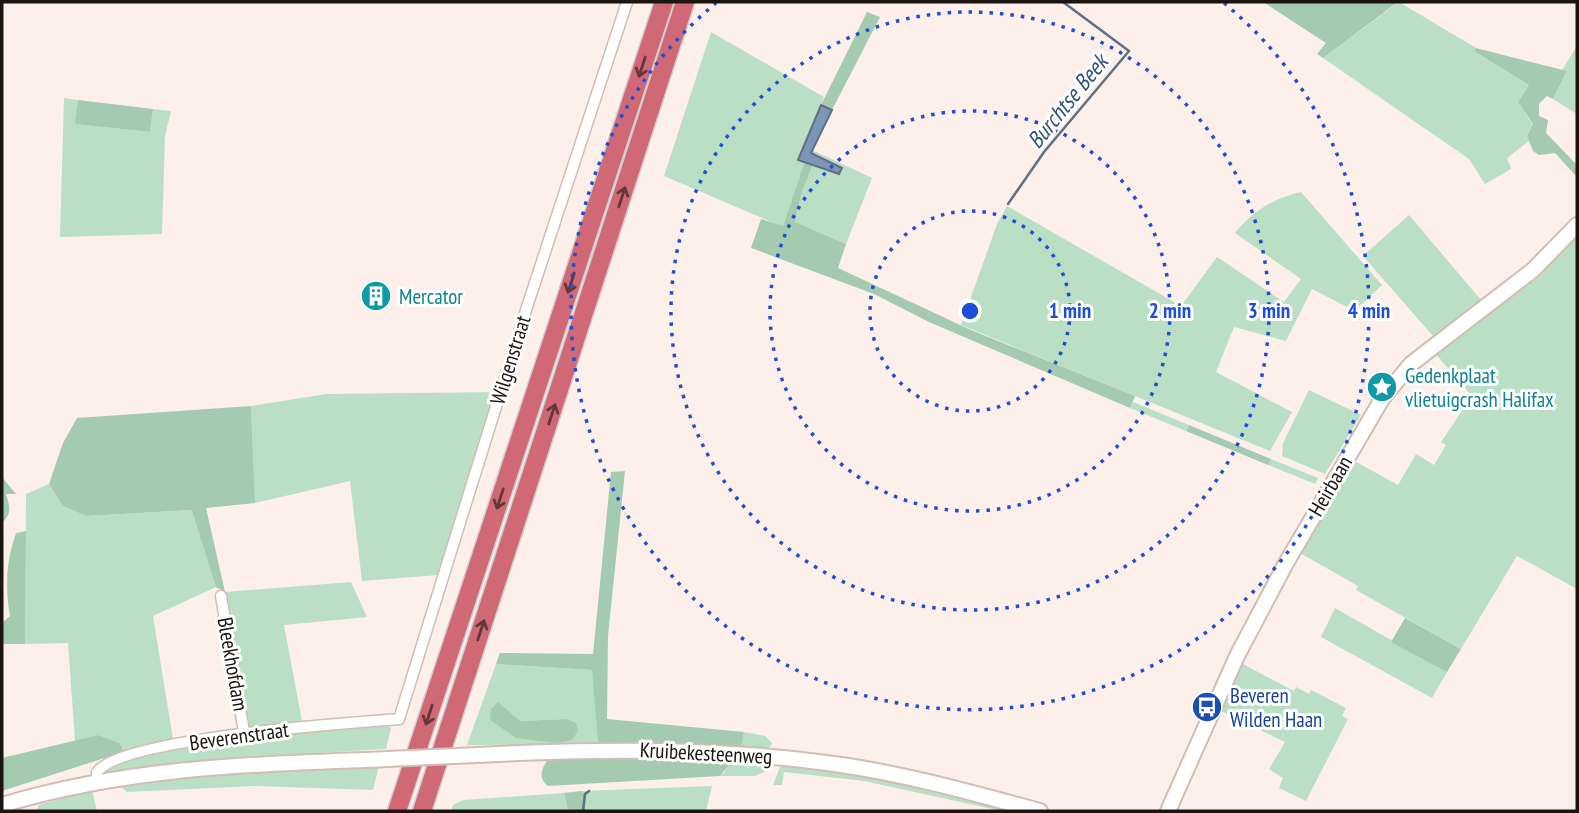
<svg xmlns="http://www.w3.org/2000/svg" width="1579" height="813" viewBox="0 0 1579 813" font-family="'PT Sans Narrow',sans-serif">
<rect width="100%" height="100%" fill="#fdf0eb"/>
<!-- green -->
<g fill="#badfc5" fill-rule="evenodd">
<polygon points="1399,2 1476,48 1474,51 1529,85 1518,102 1533,125 1527,135 1529,141 1507,158 1511,169 1485,184 1469,159 1323,58"/>
<polygon points="711,32 824,97 798,159 805,161 783,227 664,176"/>
<polygon points="1577,46 1577,114 1553,99 1567,71 1562,70"/>
<polygon points="64,98 78,100 76,124 150,132 153,109 171,111 165,136 162,234 60,237"/>
<polygon points="812,150 872,178 846,244 795,222 801,195 813,164 839,174 841,168 810,153"/>
<path d="M1301,192l81,93 -27,26 -43,-22 -26,52 -52,-14 -18,45 76,40 -22,39 -309,-126 36,-101 10,-18 174,100 36,-49 67,45 17,-23 -66,-46c18,-22 39,-35 66,-41z"/>
<polygon points="1409,215 1481,300 1433,336 1363,256"/>
<polygon points="1577,232 1577,589 1517,556 1461,649 1356,590 1358,586 1300,553 1351,459 1398,485 1416,454 1434,465 1446,445 1441,442 1472,396 1433,351"/>
<polygon points="1309,390 1361,415 1325,474 1282,456 1283,443"/>
<polygon points="498,392 438,575 362,581 350,481 255,503 251,406 326,394"/>
<polygon points="1133,402 1189,425 1186,431 1130,408"/>
<polygon points="1271,459 1318,478 1315,484 1268,465"/>
<polygon points="49,484 63,506 86,516 193,510 216,587 153,616 173,739 123,752 120,743 98,735 75,741 68,643 25,644 26,494"/>
<polygon points="351,582 367,617 284,625 302,721 249,727 225,592"/>
<polygon points="1335,608 1447,672 1432,698 1321,637"/>
<polygon points="1241,663 1294,691 1296,687 1309,694 1311,690 1346,708 1342,716 1348,719 1306,801 1279,788 1283,778 1269,769 1285,742 1219,710"/>
<path d="M496,664l97,6 5,74 -131,1zM509,713l11,8 46,-2 -50,19 -17,-14z"/>
<polygon points="386,724 391,728 386,749 215,759 102,773 105,767 187,746"/>
<polygon points="744,732 765,736 772,743 771,746 763,750 741,748"/>
<polygon points="726,758 768,762 771,769 755,776 720,776 725,772"/>
<polygon points="794,764 907,783 1009,808 1008,811 1002,811 864,781 784,772 782,785 773,785 780,767"/>
<polygon points="379,766 373,790 254,786 127,792 119,785 203,774"/>
<polygon points="712,786 706,811 585,811 586,795 581,791"/>
<polygon points="92,790 97,811 36,811 39,805"/>
<polygon points="564,793 568,811 451,811 453,805 463,800"/>
</g>
<!-- forest -->
<g fill="#a4cab0">
<polygon points="1263,2 1398,2 1323,58 1317,54 1326,43"/>
<polygon points="867,12 880,17 832,110 821,105"/>
<polygon points="1476,48 1567,71 1553,99 1547,96 1539,104 1539,116 1548,120 1546,133 1577,165 1577,177 1555,153 1539,155 1533,151 1527,136 1533,124 1518,102 1529,85 1474,51"/>
<polygon points="78,100 153,109 150,132 75,124"/>
<polygon points="805,161 813,164 801,195 795,222 846,244 838,268 971,330 1135,396 1130,408 929,322 874,294 751,248 761,219 783,226"/>
<polygon points="251,406 255,503 206,508 225,592 216,587 192,510 86,516 63,506 49,484 63,443 77,418"/>
<polygon points="1189,425 1271,459 1268,465 1186,431"/>
<polygon points="625,471 608,636 607,719 744,732 741,748 598,744 592,670 496,664 500,653 593,654 611,472"/>
<path d="M2,477l14,17h-10c4,13 6,19 -4,29z"/>
<path d="M26,531l-1,113h-23v-21l8,-7c-5,-29 -4,-55 6,-83z"/>
<polygon points="1405,618 1461,649 1447,672 1391,642"/>
<polygon points="498,702 520,721 566,719 576,723 578,731 572,740 556,743 516,738 490,720 491,709"/>
<polygon points="98,735 120,743 123,752 2,791 2,758"/>
<path d="M692,757l34,1 2,8 -8,10 -172,10c-11,-8 -6,-18 0,-27z"/>
<polygon points="581,791 586,795 585,811 568,811 564,793"/>
</g>
<!-- water -->
<polygon fill="#7e96b6" stroke="#606f84" stroke-width="2" points="821,105 832,110 811,153 842,168 839,174 798,160"/>
<g fill="none" stroke-linecap="round" stroke-linejoin="round">
<!-- stream -->
<g stroke="#606f84" stroke-width="2.5">
<polyline points="1008,204 1044,152 1129,51 1063,2"/>
<polyline points="583,811 585,794 589,791"/>
</g>
<!-- street casing -->
<g stroke="#d1bdb5" stroke-width="13">
<g id="street">
<polyline points="221,596 244,732"/>
<path d="M97,783v-11c24,-34 252,-49 302,-53l127,-409 101,-308"/>
</g>
</g>
<!-- secondary casing -->
<g stroke="#d1bdb5" stroke-width="18">
<g id="secondary">
<path d="M519,753c110,-4 220,-4 329,13 65,10 128,28 192,45"/>
<path d="M2,805c119,-36 241,-41 364,-45"/>
<polyline points="1168,811 1237,656 1285,565 1382,399 1411,364 1533,270 1577,225"/>
</g>
</g>
<!-- highway casing -->
<g stroke="#d1d0cf" stroke-width="21">
<g id="highway">
<polyline points="397,811 664,2"/>
<polyline points="422,811 685,2"/>
</g>
</g>
<!-- street -->
<use href="#street" stroke="#fff" stroke-width="10"/>
<!-- secondary -->
<use href="#secondary" stroke="#fff" stroke-width="14"/>
<!-- highway -->
<use href="#highway" stroke="#d16875" stroke-width="18"/>
<!-- secondary-bridge casing -->
<g stroke="#d1bdb5" stroke-width="18" stroke-linecap="butt">
<polyline id="secondary-bridge" points="366,760 519,753"/>
</g>
<!-- secondary-bridge -->
<use href="#secondary-bridge" stroke="#fff" stroke-width="14"/>
</g>
<!-- one-way arrows -->
<defs><path id="oneway-shaft" d="M-6 0H5M1.5-3L5.5 0L1.5 3" fill="none" stroke-width="1.6" stroke-linecap="round" stroke-linejoin="round" transform="scale(1.75)"/></defs>
<g stroke="#643639">
<use href="#oneway-shaft" transform="translate(642 67) rotate(108)"/>
<use href="#oneway-shaft" transform="translate(622 197) rotate(-72)"/>
<use href="#oneway-shaft" transform="translate(571 283) rotate(108)"/>
<use href="#oneway-shaft" transform="translate(552 414) rotate(-72)"/>
<use href="#oneway-shaft" transform="translate(500 499) rotate(108)"/>
<use href="#oneway-shaft" transform="translate(481 630) rotate(-72)"/>
<use href="#oneway-shaft" transform="translate(429 715) rotate(108)"/>
</g>
<!-- distance rings -->
<g fill="none" stroke="#1d4ed8" stroke-width="3.5" stroke-dasharray="3.5 7">
<circle cx="970" cy="311" r="100"/>
<circle cx="970" cy="311" r="200"/>
<circle cx="970" cy="311" r="299"/>
<path d="M1224 3A399 399 0 1 1 716 3"/>
</g>
<!-- icons -->
<defs>
<g id="building-disc" transform="scale(1.575)"><circle r="9.5" fill="#0f9aa8" stroke="#fff"/><path d="M-4-6H4V6H1V3H-1V6H-4ZM-2.5-4.3h1.7v1.8h-1.7ZM.8-4.3h1.7v1.8H.8ZM-2.5-1h1.7V.8h-1.7ZM.8-1h1.7V.8H.8Z" fill="#fff"/></g>
<g id="sight-disc" transform="scale(1.575)"><circle r="9.5" fill="#0f9aa8" stroke="#fff"/><path d="M0-6L1.8-2.2L6-1.7L2.9 1.2L3.7 5.4L0 3.3L-3.7 5.4L-2.9 1.2L-6-1.7L-1.8-2.2Z" fill="#fff"/></g>
<g id="bus-disc" transform="scale(1.575)"><circle r="9.5" fill="#1a4fb4" stroke="#fff"/><path d="M-5-6H5V4H4V6H2V4H-2V6H-4V4H-5ZM-3.5-4V0h7V-4ZM-3.5 1.2v1.5H-2V1.2ZM2 1.2v1.5H3.5V1.2Z" fill="#fff"/></g>
</defs>
<g fill-rule="evenodd">
<use href="#building-disc" x="376" y="296"/>
<use href="#sight-disc" x="1382" y="387"/>
<use href="#bus-disc" x="1207" y="707"/>
</g>
<g text-anchor="middle" dominant-baseline="central" stroke-width="6" stroke-linejoin="round" paint-order="stroke">
<!-- culture labels -->
<g font-size="21" fill="#0d838f" stroke="#fff" text-anchor="start">
<text x="399" y="296">Mercator</text>
<text x="1405" y="375">Gedenkplaat<tspan x="1405" dy="24">vlietuigcrash Halifax</tspan></text>
</g>
<!-- street labels -->
<g font-size="21" fill="#1b1411" stroke="#fff">
<text transform="translate(510 360) rotate(-73)">Wilgenstraat</text>
<text transform="translate(1330 486) rotate(-60)">Heirbaan</text>
<text transform="translate(233 664) rotate(80)">Bleekhofdam</text>
<text transform="translate(239 736) rotate(-8)">Beverenstraat</text>
<text transform="translate(706 753) rotate(3)">Kruibekesteenweg</text>
</g>
<!-- transit labels -->
<g font-size="21" fill="#164399" stroke="#fff" text-anchor="start">
<text x="1230" y="695">Beveren<tspan x="1230" dy="24">Wilden Haan</tspan></text>
</g>
<!-- water labels -->
<g font-size="23" font-style="italic" fill="#2d507d" stroke="#fff">
<text transform="translate(1067 101) rotate(-51)">Burchtse Beek</text>
</g>
</g>
<circle cx="970" cy="311" r="10" fill="#1d4ed8" stroke="#fff" stroke-width="3.5"/>
<g font-size="21" text-anchor="middle" font-weight="bold" fill="#1d4ed8" stroke="#fff" stroke-width="6" stroke-linejoin="round" paint-order="stroke">
<text x="1070" y="318">1 min</text>
<text x="1170" y="318">2 min</text>
<text x="1269" y="318">3 min</text>
<text x="1369" y="318">4 min</text>
</g>
<!-- border -->
<rect width="1579" height="813" fill="none" stroke="#1b1411" stroke-width="7"/>
</svg>
